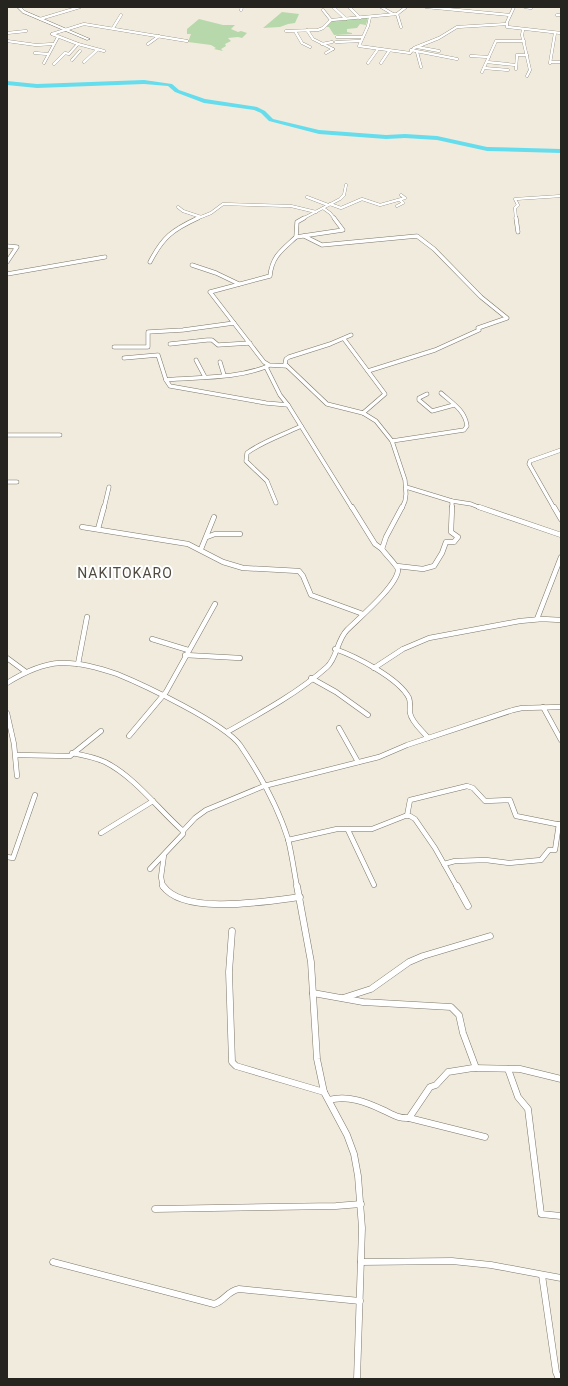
<svg xmlns="http://www.w3.org/2000/svg" width="568" height="1386" viewBox="0 0 568 1386" font-family="Roboto,sans-serif">
<rect width="100%" height="100%" fill="#f1ebdd"/>
<!-- green -->
<g fill="#b7d8aa">
<polygon points="282,12 299,14 295,23 288,24 280,27 263,28"/>
<polygon points="368,17 366,25 360,24 357,28 347,29 347,32 352,33 352,34 334,35 329,27 326,27 330,23 328,20"/>
<polygon points="199,19 223,25 235,25 231,29 238,32 241,31 247,33 242,38 238,37 228,38 231,41 225,44 226,46 221,49 223,51 214,49 216,48 211,45 188,42 191,34 187,34 187,29"/>
</g>
<g fill="none" stroke-linecap="round" stroke-linejoin="round">
<!-- river -->
<polygon fill="#65dded" fill-rule="evenodd" points="144,80 172,84 179,90 205,99 257,107 265,111 273,119 319,130 386,135 405,134 437,136 487,147 561,149 561,153 487,151 437,140 405,138 386,139 319,134 269,121 261,113 254,110 204,103 175,92 168,86 144,84 37,88 7,85 7,81 37,84"/>
<!-- street-far3 casing -->
<g stroke="#7c776a" stroke-width="3">
<g id="street-far3">
<polyline points="333,7 346,19"/>
<polyline points="349,7 360,18"/>
<polyline points="381,7 393,14"/>
<polyline points="426,7 510,15"/>
<polyline points="514,7 507,22 507,27 561,33"/>
<polyline points="525,7 531,8"/>
<polyline points="241,10 242,7"/>
<polyline points="323,10 331,20"/>
<polyline points="397,14 401,27"/>
<polyline points="557,15 561,15"/>
<polyline points="370,17 368,26 359,46 410,53 414,48 439,38 457,27 507,24"/>
<polyline points="40,19 80,7"/>
<polyline points="113,28 121,15"/>
<polyline points="307,30 313,39 333,49"/>
<polyline points="523,30 522,35 530,70 527,76"/>
<polyline points="286,31 318,30 323,28 331,20 397,14 406,7"/>
<polyline points="295,31 302,43 310,47"/>
<polyline points="7,33 26,31"/>
<polyline points="52,34 84,24 187,41"/>
<polyline points="52,34 78,44 104,51"/>
<polyline points="337,37 363,37"/>
<polyline points="7,41 36,45 53,44"/>
<polyline points="336,42 361,41"/>
<polyline points="148,44 159,36"/>
<polyline points="322,44 332,42"/>
<polyline points="417,47 439,51"/>
<polyline points="411,50 457,59"/>
<polyline points="417,52 421,67"/>
<polyline points="35,53 48,54"/>
<polyline points="326,53 333,49"/>
<polyline points="471,56 489,57"/>
<polyline points="72,60 80,51"/>
<polyline points="84,62 97,50"/>
<polyline points="487,62 516,65"/>
<polyline points="551,62 561,62"/>
<polyline points="44,63 58,37"/>
<polyline points="368,63 378,49"/>
<polyline points="381,63 389,51"/>
<polyline points="550,63 555,33"/>
<polyline points="54,64 65,53 69,54 78,44"/>
<polyline points="484,68 508,70"/>
<polyline points="516,69 517,55 527,55"/>
<polyline points="482,72 496,41 524,41"/>
<polyline points="307,197 328,205"/>
<polyline points="330,204 341,208 362,199 380,205 405,198 401,195"/>
<polyline points="397,206 403,203 400,200"/>
<polyline points="178,207 183,211 201,217 195,219"/>
<polyline points="323,208 330,213 335,219"/>
<polyline points="201,217 211,213 223,204 291,206 316,212"/>
<polyline points="302,219 340,199 344,195 346,185"/>
<polyline points="516,219 515,208 518,205 515,199 561,196"/>
</g>
</g>
<!-- street-far2 casing -->
<g stroke="#7c776a" stroke-width="4.5">
<g id="street-far2">
<polyline points="516,218 518,232"/>
<polyline points="304,236 322,245 417,236 434,249 481,297 507,318 478,328 479,330 435,350 368,371"/>
<polyline points="296,237 343,230 334,218"/>
<polyline points="7,246 17,247 7,262"/>
<path d="M150,262c13,-25 22,-32 48,-44"/>
<polyline points="192,265 216,273 239,284"/>
<polyline points="7,274 105,257"/>
<polyline points="351,335 330,344 289,357 286,359 285,364 327,404 363,413 376,421 392,441 405,480 406,494 405,501 402,508"/>
<polyline points="344,339 385,394 363,413"/>
<polyline points="170,344 207,340 212,340 218,345 250,343"/>
<polyline points="114,347 148,347 148,332 183,330 234,323"/>
<polyline points="124,358 158,355 166,380 170,386 266,403 288,405"/>
<polyline points="196,360 205,377"/>
<polyline points="220,362 224,375"/>
<path d="M287,366l-18,-1 -5,-3 -54,-70 60,-16c2,-20 12,-26 26,-39l1,-15 7,-4"/>
<polyline points="266,367 280,395 288,405 352,508"/>
<path d="M166,380c33,-3 71,-1 102,-14"/>
<polyline points="427,394 419,398 419,400 432,411 454,405"/>
<polyline points="7,435 60,435"/>
<path d="M392,441l72,-11 3,-4c-2,-16 -15,-23 -26,-33"/>
<polyline points="7,482 17,482"/>
<polyline points="406,487 452,501 471,504 481,508"/>
<path d="M276,503l-9,-22 -21,-20 1,-8c16,-12 36,-18 54,-27"/>
<polyline points="104,508 109,487"/>
<polyline points="452,508 452,501"/>
<polyline points="554,508 529,464 530,461 561,450"/>
</g>
</g>
<!-- street-far1 casing -->
<g stroke="#7c776a" stroke-width="5.5">
<g id="street-far1">
<polyline points="352,507 375,544 382,549"/>
<polyline points="479,507 561,535"/>
<polyline points="554,507 561,519"/>
<polyline points="82,527 188,544 223,562 243,568 299,571 303,576 311,595 363,614"/>
<polyline points="98,529 104,507"/>
<polyline points="207,537 215,534 240,534"/>
<polyline points="201,549 214,517"/>
<polyline points="397,566 423,569 434,566 442,553 446,542 454,542 458,537 451,532 452,507"/>
<polyline points="537,619 561,557"/>
<polyline points="152,639 188,650"/>
<path d="M335,649c20,7 64,29 74,49 2,5 0,10 1,15 2,10 12,17 18,25"/>
<polyline points="185,655 240,658"/>
<polyline points="7,658 26,672"/>
<polyline points="78,664 87,617"/>
<polyline points="374,668 403,649 429,638 520,621 542,619 561,620"/>
<polyline points="311,678 336,692 368,715"/>
<path d="M7,683c16,-10 34,-19 53,-20 18,-1 40,5 57,11 27,11 107,49 123,71 19,28 38,62 48,94 4,16 6,32 9,48"/>
<polyline points="543,707 561,740"/>
<polyline points="7,713 14,744 17,776"/>
<polyline points="339,728 358,762"/>
<path d="M227,732c34,-19 71,-39 100,-65 10,-9 10,-27 20,-37 12,-12 50,-44 51,-60 0,-4 -13,-16 -16,-21l4,-12 16,-30"/>
<polyline points="129,736 166,692 215,604"/>
<path d="M72,753c11,2 22,4 33,9 30,15 53,47 78,69"/>
<polyline points="17,755 70,756 101,731"/>
<polyline points="407,816 410,800 467,786 473,788 485,801 510,800 516,816 561,825"/>
<polyline points="348,830 374,885"/>
<polyline points="101,833 153,801"/>
<polyline points="288,840 337,829 372,829 405,816 410,816 415,819 435,848 457,887"/>
<polyline points="7,857 13,858 35,795"/>
<polyline points="444,864 455,861 486,860 509,863 541,860 549,850 555,850 559,824"/>
<polyline points="150,869 183,834 183,831 195,818 206,810 264,786 379,757 407,745 513,710 522,708 561,707"/>
<polyline points="163,887 161,877 164,855"/>
</g>
</g>
<!-- street casing -->
<g stroke="#7c776a" stroke-width="7">
<g id="street">
<path d="M163,886c21,30 105,15 137,11"/>
<polyline points="297,886 311,962 317,1059 324,1092 347,1135 354,1154 358,1176 362,1228 357,1379"/>
<polyline points="457,886 468,906"/>
<polyline points="232,931 229,972 232,1062 236,1066 324,1092"/>
<polyline points="313,993 363,1002 451,1007 459,1015 463,1033 476,1068"/>
<polyline points="343,998 371,989 409,962 423,956 490,936"/>
<polyline points="508,1069 518,1097 528,1109 541,1214 561,1216"/>
<path d="M329,1100c19,-5 37,2 54,10 9,4 16,9 26,8l21,-31 6,-2 12,-13 25,-4 47,1 41,10"/>
<polyline points="409,1118 485,1137"/>
<polyline points="155,1209 336,1206 361,1204"/>
<path d="M53,1262l161,42c11,-3 13,-13 25,-15l121,12"/>
<polyline points="361,1262 452,1261 491,1265 561,1278"/>
<polyline points="542,1275 556,1372 559,1379"/>
</g>
</g>
<!-- secondary casing -->
<g stroke="#7c776a" stroke-width="1">
<polygon id="secondary" points="17,7 21,7 25,11 90,39 87,40 23,13"/>
</g>
<!-- street-far3 -->
<use href="#street-far3" stroke="#fff" stroke-width="2.5"/>
<!-- street-far2 -->
<use href="#street-far2" stroke="#fff" stroke-width="3.5"/>
<!-- street-far1 -->
<use href="#street-far1" stroke="#fff" stroke-width="4.5"/>
<!-- street -->
<use href="#street" stroke="#fff" stroke-width="6"/>
<!-- secondary -->
<use href="#secondary" fill="#fff" fill-rule="evenodd"/>
</g>
<g text-anchor="middle" dominant-baseline="central" stroke-width="4" stroke-linejoin="round" paint-order="stroke">
<!-- quarter labels -->
<g font-size="14" letter-spacing="1" fill="#4f4a3f" stroke="#fff">
<text x="125" y="573">NAKITOKARO</text>
</g>
</g>
<!-- border -->
<rect width="568" height="1386" fill="none" stroke="#26241f" stroke-width="16"/>
</svg>
